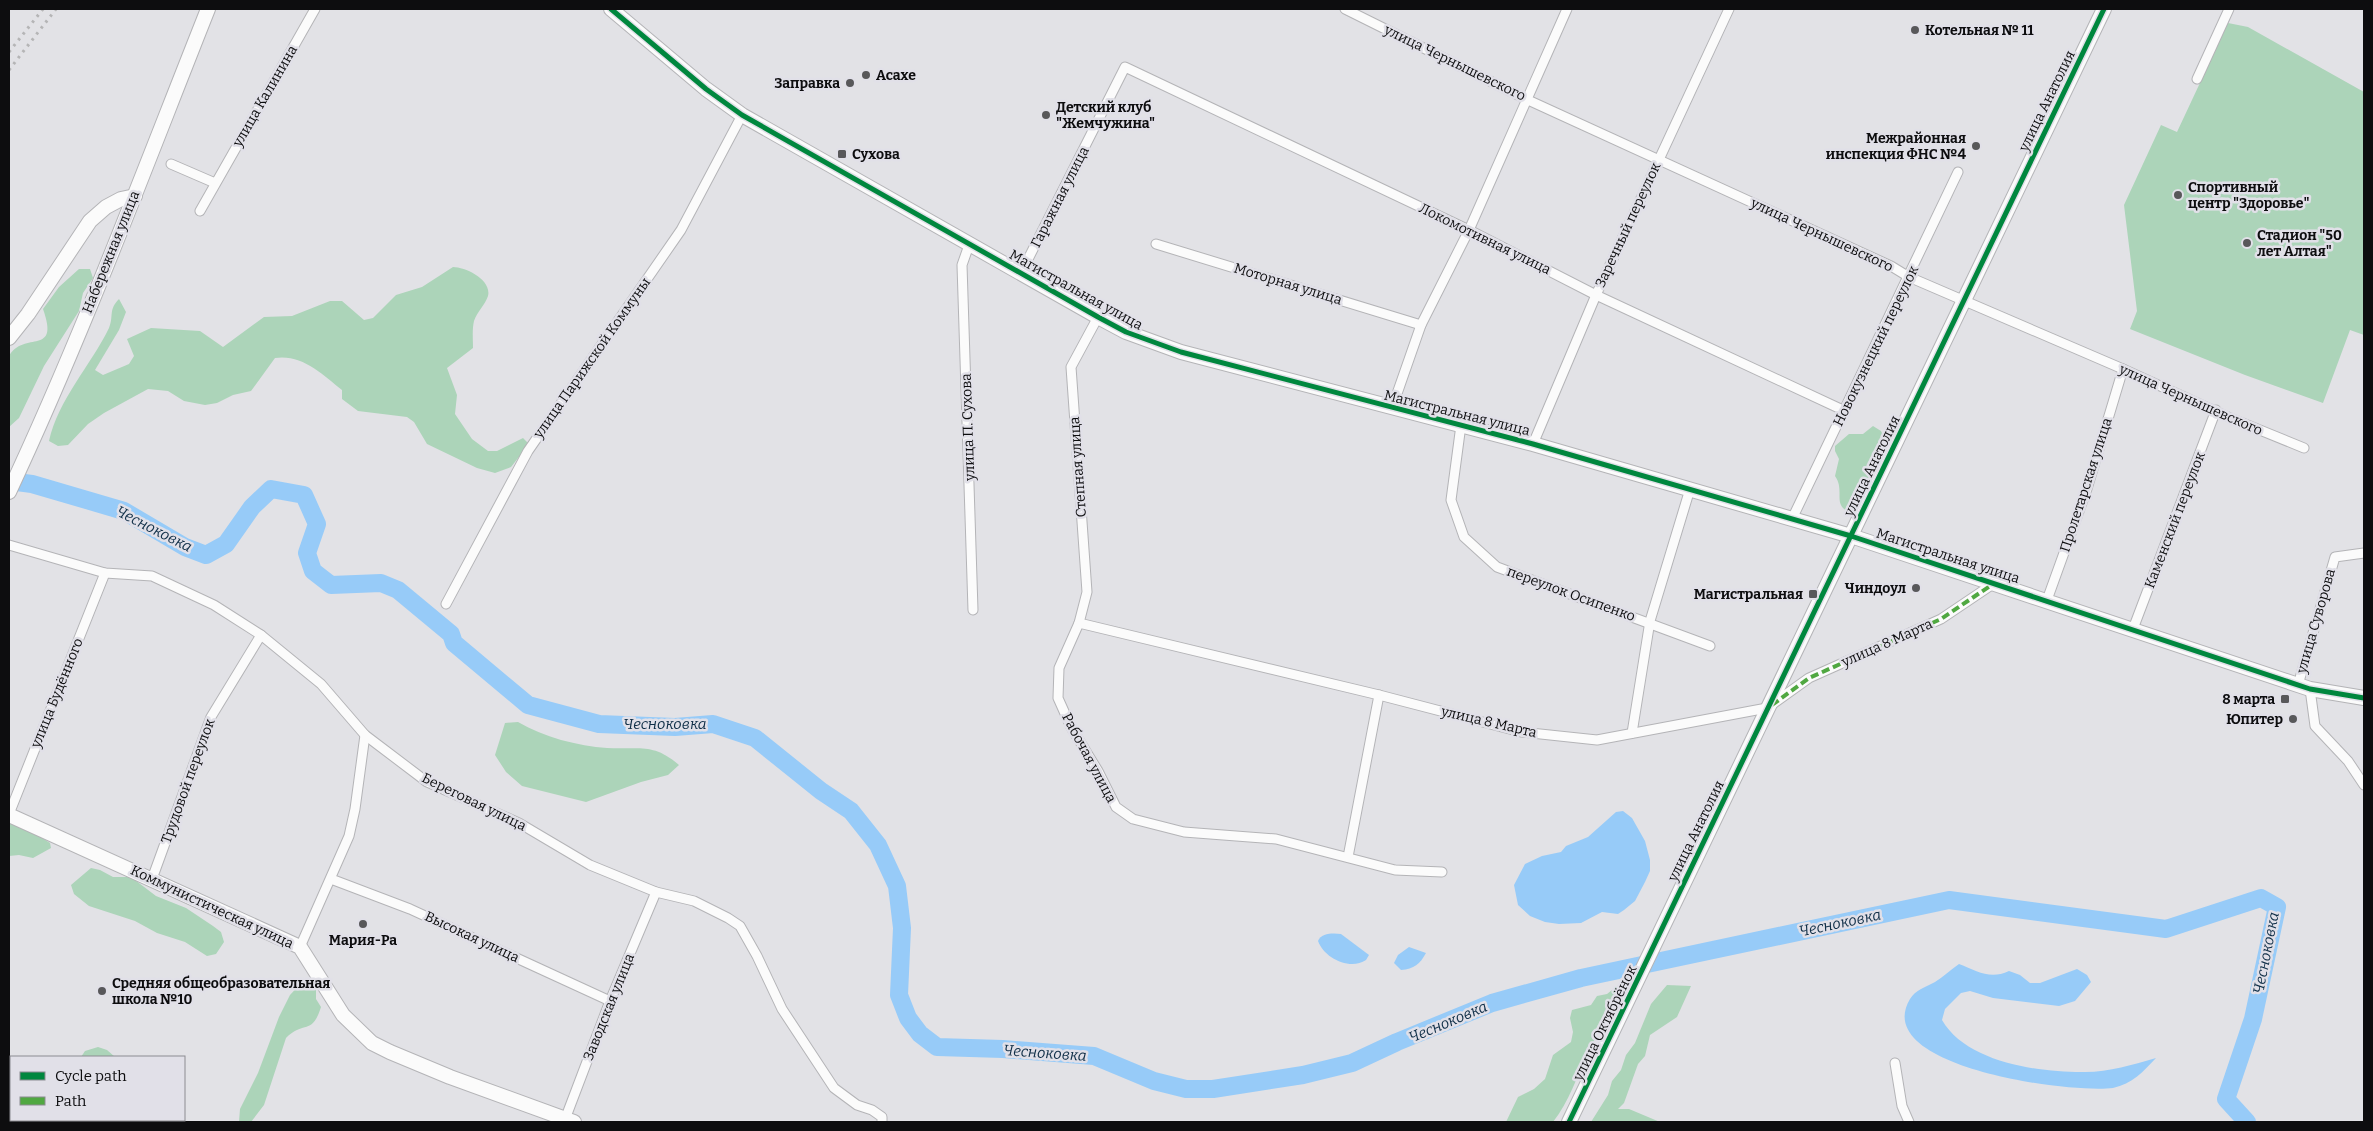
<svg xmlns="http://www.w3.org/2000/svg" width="2373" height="1131" viewBox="0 0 2373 1131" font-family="Bitter,serif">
<rect width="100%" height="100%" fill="#e2e2e6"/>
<!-- green -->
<g fill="#acd4b9">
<polygon points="2228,23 2248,27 2364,92 2364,335 2350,330 2323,403 2245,375 2130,329 2137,311 2124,205 2161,125 2177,132"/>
<path d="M453,267c13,0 39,13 35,29 -3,9 -11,16 -14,25 -2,8 -1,19 -1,27l-26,20 10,27 -2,19 17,25 16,12h9l26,-13 6,6 -18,23 -16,6 -18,-5 -50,-24 -13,-22 -7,-5 -49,-6 -16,-12v-9c-20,-16 -40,-36 -67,-32l-24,33 -18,4 -16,8 -12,2 -21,-4 -16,-10 -20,-2 -44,24 -16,11 -20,21 -10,1 -9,-5c9,-41 42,-76 60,-113 5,-12 -1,-18 10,-29l7,13 -7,18 -24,40 8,5 26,-11 5,-8 -7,-17 24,-11 49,3 23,16 41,-30 28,-1 38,-15h12l22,19 9,-2 23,-23 26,-8z"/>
<path d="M79,269h11l3,9 -10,15 -4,18 -35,55 -25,52 -10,9v-71c15,-26 51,1 34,-47l16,-22z"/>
<path d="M1873,426l8,5 2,4 -7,29 -9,18 -20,29c-14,-8 -2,-21 -12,-35l4,-17 -4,-8v-5l14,-12h14z"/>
<path d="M518,722c25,15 60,24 89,26 31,2 46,-6 72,17l-11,10 -27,7 -55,20 -64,-16 -16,-14 -11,-17 10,-32z"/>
<polygon points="9,823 34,833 50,843 51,848 33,858 19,855 9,856"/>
<polygon points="91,868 100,870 113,877 131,877 156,896 186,908 213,926 221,932 224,942 216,954 207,956 185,942 157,933 135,921 89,906 74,894 71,885"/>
<path d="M303,981l13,8v10l5,8c-9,29 -17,13 -35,31l-22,67 -13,17h-12l1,-13 18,-36 21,-56 11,-22z"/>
<path d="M1622,982l3,4c-4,9 -13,16 -17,25 -6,15 -13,28 -20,42 -11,23 -19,49 -35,69h-47l12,-25 16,-8 11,-10 8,-24 18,-13 2,-10 -3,-14 2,-8 19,-5 6,-9 10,-2z"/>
<polygon points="1667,985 1691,986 1677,1017 1650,1035 1645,1056 1638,1064 1624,1103 1618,1109 1629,1109 1660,1122 1591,1122 1608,1095 1612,1081 1621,1070 1626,1055 1635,1043 1651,1004"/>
<polygon points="98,1047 107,1050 115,1057 81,1057 85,1051"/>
</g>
<!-- water -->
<g fill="#97cbf8">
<polygon points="1623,811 1632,818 1645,841 1650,860 1650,871 1645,882 1635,901 1624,910 1618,914 1602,912 1581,923 1559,924 1545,922 1530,916 1518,905 1514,885 1525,864 1542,856 1561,852 1566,846 1588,837 1616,812"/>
<path d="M1341,934l28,21 -3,5c-16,11 -42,-2 -48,-19 3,-8 15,-8 23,-7z"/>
<path d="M1409,947l17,6c-6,11 -12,16 -25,17l-7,-7 4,-8z"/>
<path d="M1959,964c18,7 31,16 50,7l11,4 10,8h10l37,-14 10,6 4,7 -16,19 -16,5 -66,-8 -23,-7 -9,2 -16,16 -3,11c24,42 95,52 139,52 25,1 51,-7 75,-14 -12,13 -24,26 -43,30 -39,6 -244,-20 -203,-89 5,-9 16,-12 25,-17 8,-5 15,-12 24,-18z"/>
</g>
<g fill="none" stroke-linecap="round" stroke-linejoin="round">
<!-- river -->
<polyline stroke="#97cbf8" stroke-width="18" points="9,481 32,484 124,511 185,547 206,555 226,544 252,507 271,489 304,495 317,524 307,553 313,571 331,585 381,583 398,590 451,634 454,643 528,705 599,724 675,727 713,724 755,738 821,791 851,811 878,845 897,886 902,928 899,995 908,1018 920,1034 937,1047 1003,1049 1094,1056 1154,1081 1186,1089 1213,1089 1303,1075 1352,1063 1397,1042 1492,1003 1581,978 1949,900 2166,929 2261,898 2277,907 2253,1019 2226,1099 2247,1122"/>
<!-- street casing -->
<g stroke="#b4b4b7" stroke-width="11">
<g id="street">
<polyline points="1345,9 1528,100 1891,266 1909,277 2123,369 2228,417 2304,448"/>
<polyline points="2197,79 2229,9"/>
<polyline points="171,164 215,183"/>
<polyline points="200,211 315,9"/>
<polyline points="1156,244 1421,325"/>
<polyline points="969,245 962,265 973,610"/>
<polyline points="1021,273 1125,67 1469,230 1596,295 1845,411"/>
<polyline points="1098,317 1071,367 1087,592 1079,623 1059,668 1058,698 1071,727 1098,771 1116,807 1133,819 1184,832 1276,839 1395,870 1442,872"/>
<polyline points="1392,408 1421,325 1469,230 1567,9"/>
<polyline points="1461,425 1451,500 1464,537 1497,567 1710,646"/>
<polyline points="1533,444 1596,295 1729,9"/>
<polyline points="1792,519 1958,172"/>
<polyline points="9,545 105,573 152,576 214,605 261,635 321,684 365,735 427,782 519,823 590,865 656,892 694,901 728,918 740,926 757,956 782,1009 834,1088 857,1105 872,1110 882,1117 882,1122"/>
<polyline points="2047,600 2087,489 2123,369"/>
<polyline points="446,604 528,451 681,230 742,115"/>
<polyline points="1079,623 1379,695 1521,732 1597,740 1767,708 1809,678 1941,619 1993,584"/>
<polyline points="2133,629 2216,410"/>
<polyline points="2298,685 2335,557 2364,553"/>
<polyline points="2310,689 2315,726 2348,761 2364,785"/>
<polyline points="1632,733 1650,621 1690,489"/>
<polyline points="9,814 105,573"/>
<polyline points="1348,857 1379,695"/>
<polyline points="152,879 211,717 261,635"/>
<polyline points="331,879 410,909 610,1001"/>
<polyline points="300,947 349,836 355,809 365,735"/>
<polyline points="1895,1063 1902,1106 1909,1122"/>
<polyline points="564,1122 610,1001 656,892"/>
</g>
</g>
<!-- secondary casing -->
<g stroke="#b4b4b7" stroke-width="16">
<g id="secondary">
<polyline points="611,9 706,89 742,115 1098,317 1126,332 1181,352 1533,444 1851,536 2310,689 2364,698"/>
<polyline points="9,338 28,314 90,221 106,207 121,199 135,196"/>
<path d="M9,492c74,-158 135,-322 199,-483"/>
<polyline points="9,815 300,947 343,1015 372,1043 390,1052 450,1077 574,1122"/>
<polyline points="1569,1122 2104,9"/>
</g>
</g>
<!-- street -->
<use href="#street" stroke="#fbfbfb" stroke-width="9"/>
<!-- secondary -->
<use href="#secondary" stroke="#fbfbfb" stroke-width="14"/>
<!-- rail -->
<g stroke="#b5b5b6" stroke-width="3" stroke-dasharray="2.5 5" stroke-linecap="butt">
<polyline points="9,52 43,9"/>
<polyline points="9,70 56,9"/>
</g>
<!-- quiet -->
<polyline stroke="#50a841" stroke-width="4" stroke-dasharray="8 4" stroke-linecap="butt" points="1772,705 1809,678 1941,619 1993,584"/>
<!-- cycleway casing -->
<g stroke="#e1e0e8" stroke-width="8">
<g id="cycleway">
<polyline points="611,9 706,89 742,115 1098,317 1126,332 1181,352 1533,444 1851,536 2310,689 2364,698"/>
<polyline points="1569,1122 2104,9"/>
</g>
</g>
<!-- cycleway -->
<use href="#cycleway" stroke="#00873e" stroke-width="5"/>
</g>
<!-- markers -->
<g fill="#58585a" stroke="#e1e0e8" stroke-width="2">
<circle cx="1915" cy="30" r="5"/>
<circle cx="866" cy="75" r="5"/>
<circle cx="850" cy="83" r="5"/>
<circle cx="1046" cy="115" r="5"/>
<circle cx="1976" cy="146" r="5"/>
<rect x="837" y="149" width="10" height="10" rx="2.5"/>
<circle cx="2178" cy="195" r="5"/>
<circle cx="2247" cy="243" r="5"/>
<circle cx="1916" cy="588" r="5"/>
<rect x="1808" y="589" width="10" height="10" rx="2.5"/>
<rect x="2280" y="694" width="10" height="10" rx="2.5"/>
<circle cx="2293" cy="719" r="5"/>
<circle cx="363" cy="924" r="5"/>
<circle cx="102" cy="991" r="5"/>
</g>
<g text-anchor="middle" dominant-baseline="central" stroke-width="5" stroke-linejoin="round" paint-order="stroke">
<!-- poi labels -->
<g font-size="14" font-weight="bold" fill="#0d0d0f" stroke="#e1e0e8" text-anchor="start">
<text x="1925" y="30">Котельная № 11</text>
<text x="876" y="75">Асахе</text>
<text x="840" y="83" text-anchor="end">Заправка</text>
<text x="1056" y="107">Детский клуб<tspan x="1056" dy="16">"Жемчужина"</tspan></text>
<text x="1966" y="138" text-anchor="end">Межрайонная<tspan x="1966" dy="16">инспекция ФНС №4</tspan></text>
<text x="852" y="154">Сухова</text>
<text x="2188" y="187">Спортивный<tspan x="2188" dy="16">центр "Здоровье"</tspan></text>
<text x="2257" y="235">Стадион "50<tspan x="2257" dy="16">лет Алтая"</tspan></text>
<text x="1906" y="588" text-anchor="end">Чиндоул</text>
<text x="1803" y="594" text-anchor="end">Магистральная</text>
<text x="2275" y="699" text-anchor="end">8 марта</text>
<text x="2283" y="719" text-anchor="end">Юпитер</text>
<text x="363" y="940" text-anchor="middle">Мария-Ра</text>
<text x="112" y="983">Средняя общеобразовательная<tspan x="112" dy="16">школа №10</tspan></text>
</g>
<!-- street labels -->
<g font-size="14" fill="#0d0d0f" stroke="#e1e0e8">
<text transform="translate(1455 63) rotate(26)">улица Чернышевского</text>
<text transform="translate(265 96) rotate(-60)">улица Калинина</text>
<text transform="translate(2047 101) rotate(-64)">улица Анатолия</text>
<text transform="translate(1060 197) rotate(-63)">Гаражная улица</text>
<text transform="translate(1628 225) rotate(-65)">Заречный переулок</text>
<text transform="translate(1822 235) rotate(25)">улица Чернышевского</text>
<text transform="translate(1485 239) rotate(26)">Локомотивная улица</text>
<text transform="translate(111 252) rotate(-68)">Набережная улица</text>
<text transform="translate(1288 284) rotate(17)">Моторная улица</text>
<text transform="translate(1076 290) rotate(29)">Магистральная улица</text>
<text transform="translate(1876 346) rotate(-64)">Новокузнецкий переулок</text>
<text transform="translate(592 358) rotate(-55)">улица Парижской Коммуны</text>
<text transform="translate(2191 400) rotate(24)">улица Чернышевского</text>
<text transform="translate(1457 413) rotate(14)">Магистральная улица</text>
<text transform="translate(968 427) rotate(-92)">улица П. Сухова</text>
<text transform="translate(1872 466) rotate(-64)">улица Анатолия</text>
<text transform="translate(1078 467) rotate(-94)">Степная улица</text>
<text transform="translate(2086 485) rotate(-72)">Пролетарская улица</text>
<text transform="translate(2175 520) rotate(-69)">Каменский переулок</text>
<text transform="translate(1948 556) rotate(18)">Магистральная улица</text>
<text transform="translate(1571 594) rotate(20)">переулок Осипенко</text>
<text transform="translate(2316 621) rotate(-74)">улица Суворова</text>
<text transform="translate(1887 643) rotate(-24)">улица 8 Марта</text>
<text transform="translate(57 693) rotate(-68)">улица Будённого</text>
<text transform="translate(1489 722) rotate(13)">улица 8 Марта</text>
<text transform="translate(1089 758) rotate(62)">Рабочая улица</text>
<text transform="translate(188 781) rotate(-70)">Трудовой переулок</text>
<text transform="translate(474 802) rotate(26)">Береговая улица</text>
<text transform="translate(1696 831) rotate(-64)">улица Анатолия</text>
<text transform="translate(212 907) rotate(25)">Коммунистическая улица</text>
<text transform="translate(472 937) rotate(25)">Высокая улица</text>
<text transform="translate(609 1007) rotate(-68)">Заводская улица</text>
<text transform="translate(1605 1023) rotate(-64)">улица Октябрёнок</text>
</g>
<!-- water labels -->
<g font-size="15" font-style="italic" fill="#0f2e47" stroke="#e1e0e8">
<text transform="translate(154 529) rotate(27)">Чесноковка</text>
<text x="665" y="724">Чесноковка</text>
<text transform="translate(1840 923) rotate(-12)">Чесноковка</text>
<text transform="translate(2266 953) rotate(-79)">Чесноковка</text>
<text transform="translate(1448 1022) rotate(-23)">Чесноковка</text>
<text transform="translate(1045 1053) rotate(4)">Чесноковка</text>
</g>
</g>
<!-- border -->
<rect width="2373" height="1131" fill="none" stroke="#0d0d0f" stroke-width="20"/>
<!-- legend -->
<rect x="10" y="1056" width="175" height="65" fill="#e1e0e8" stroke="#8c8c91"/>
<rect x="20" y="1072" width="25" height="8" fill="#00873e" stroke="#8c8c91"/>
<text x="55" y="1081" font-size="15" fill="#0d0d0f">Cycle path</text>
<rect x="20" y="1097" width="25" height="8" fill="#50a841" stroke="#8c8c91"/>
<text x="55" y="1106" font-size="15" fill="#0d0d0f">Path</text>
</svg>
